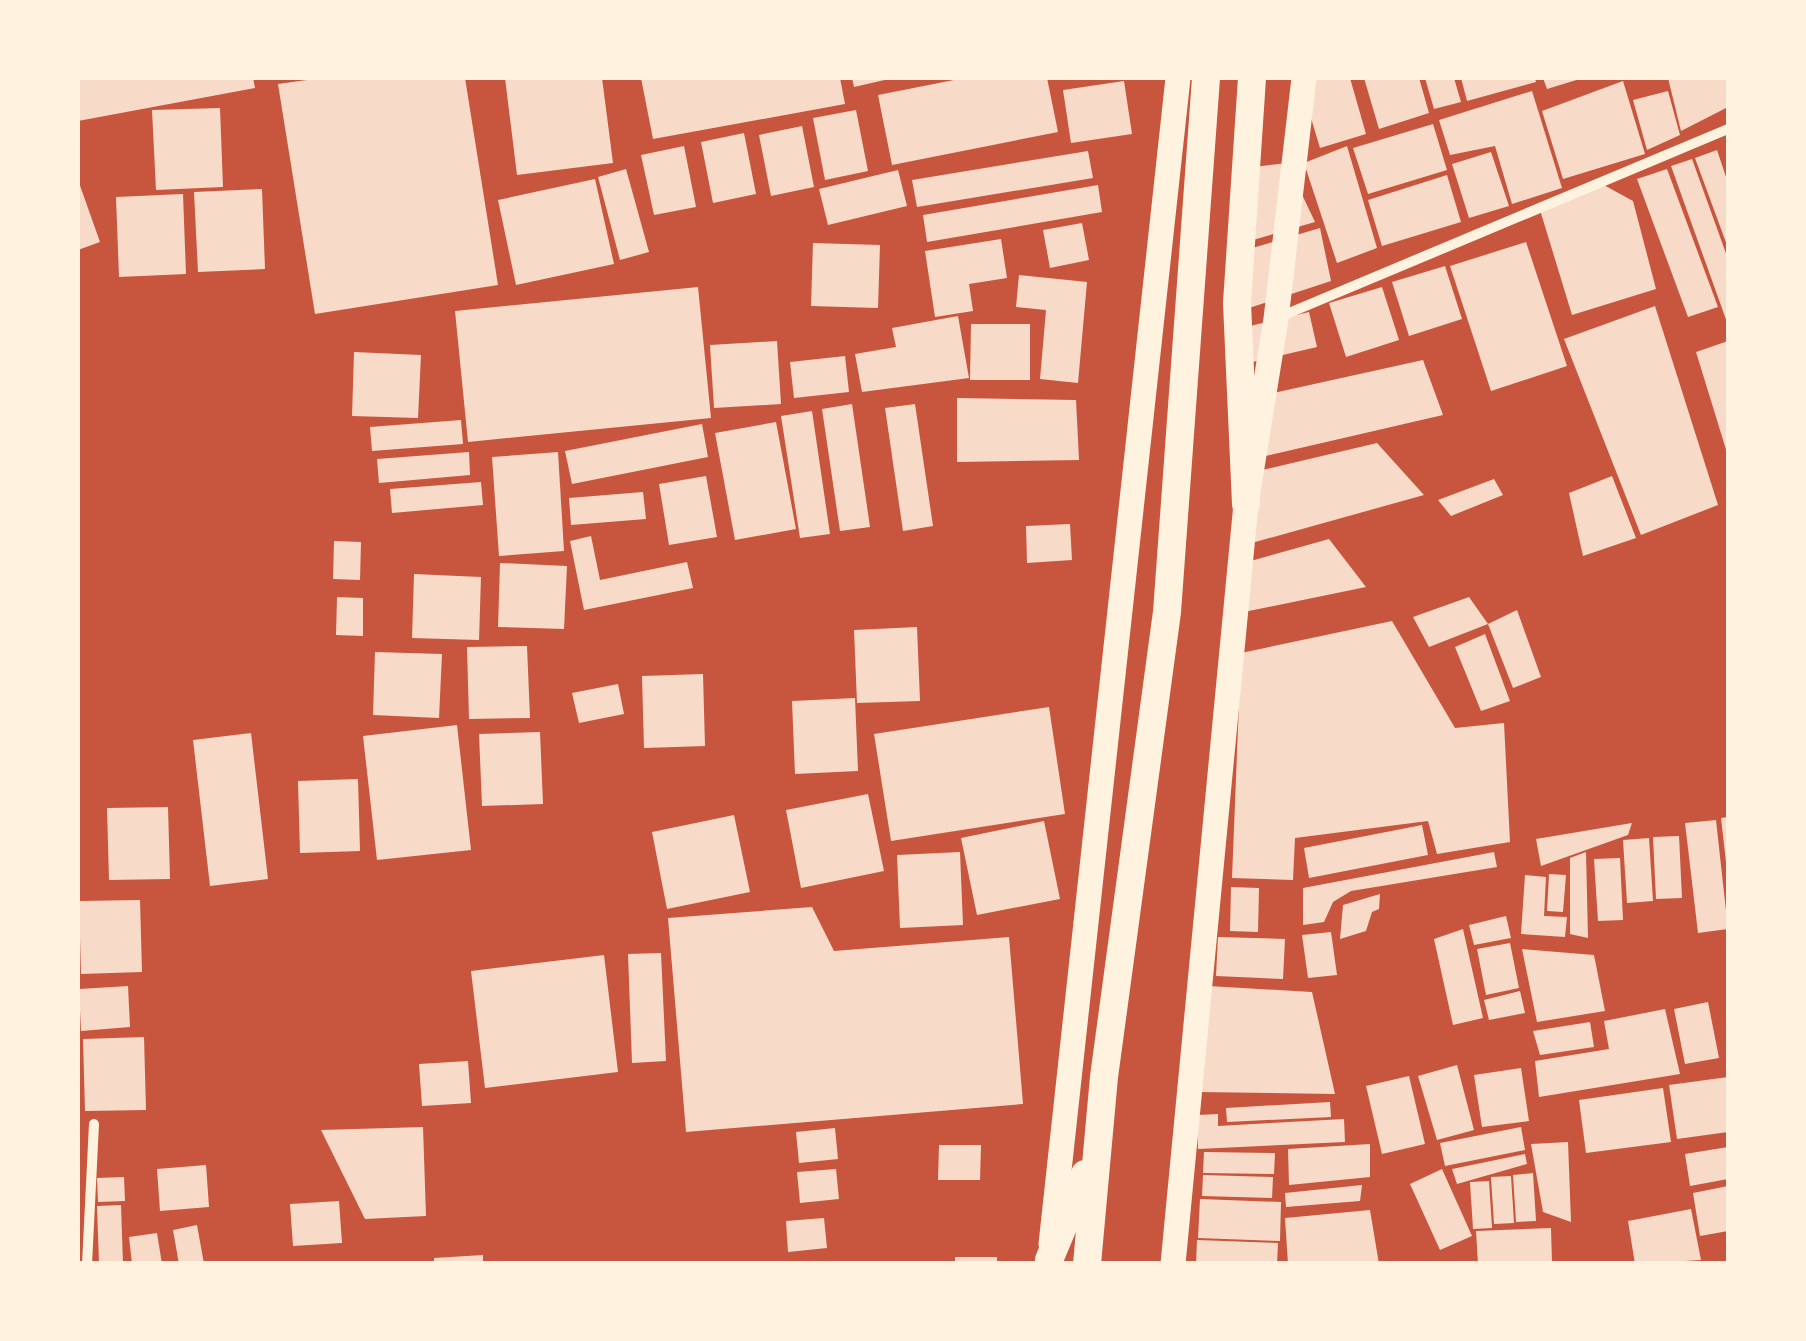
<svg xmlns="http://www.w3.org/2000/svg" width="1806" height="1341" viewBox="0 0 1806 1341" font-family="'Archivo Narrow',sans-serif">
<rect width="100%" height="100%" fill="#c8553d"/>
<!-- building -->
<g fill="#f7dbc8">
<polygon points="78,78 253,78 255,88 78,121"/>
<polygon points="321,78 465,78 498,285 315,314 278,84"/>
<polygon points="505,78 602,78 613,163 517,175"/>
<polygon points="641,78 840,78 845,104 653,139"/>
<polygon points="852,78 889,78 889,79 854,87"/>
<polygon points="964,78 1047,78 1058,132 892,165 878,95"/>
<polygon points="1299,78 1350,78 1366,134 1320,148"/>
<polygon points="1364,78 1419,78 1429,113 1379,129"/>
<polygon points="1425,78 1454,78 1461,102 1434,109"/>
<polygon points="1461,78 1535,78 1536,82 1467,101"/>
<polygon points="1543,78 1583,78 1547,89"/>
<polygon points="1668,78 1728,78 1728,107 1681,131"/>
<polygon points="1124,81 1132,134 1071,143 1063,90"/>
<polygon points="1623,81 1645,154 1563,179 1542,111"/>
<polygon points="1532,91 1562,188 1512,204 1495,146 1450,155 1439,120"/>
<polygon points="1668,91 1680,135 1647,150 1633,100"/>
<polygon points="220,108 223,187 156,190 152,110"/>
<polygon points="856,110 868,171 825,180 813,118"/>
<polygon points="1433,124 1447,170 1368,194 1353,148"/>
<polygon points="802,126 814,187 771,196 759,135"/>
<polygon points="744,133 756,194 713,203 701,142"/>
<polygon points="684,146 696,207 654,215 641,155"/>
<polygon points="1347,146 1377,248 1337,263 1304,163"/>
<polygon points="1717,150 1728,183 1728,248 1695,158"/>
<polygon points="1088,151 1093,178 917,207 912,180"/>
<polygon points="1491,152 1509,206 1469,218 1452,164"/>
<polygon points="1692,159 1728,259 1728,325 1671,166"/>
<polygon points="1287,163 1315,222 1246,242 1246,168"/>
<polygon points="626,169 649,252 620,260 598,177"/>
<polygon points="1667,169 1718,307 1688,317 1637,179"/>
<polygon points="898,170 907,206 828,225 819,189"/>
<polygon points="1447,175 1461,222 1382,246 1368,200"/>
<polygon points="595,179 614,264 516,285 498,200"/>
<polygon points="78,180 100,242 78,250"/>
<polygon points="1602,184 1633,201 1656,289 1572,315 1540,210"/>
<polygon points="1098,185 1102,212 927,242 923,215"/>
<polygon points="262,189 265,269 198,272 194,192"/>
<polygon points="183,194 186,274 119,277 116,197"/>
<polygon points="1082,223 1089,260 1050,268 1043,230"/>
<polygon points="1320,228 1331,281 1240,311 1242,251"/>
<polygon points="1001,239 1007,278 969,284 973,311 935,317 925,251"/>
<polygon points="1526,242 1567,366 1491,391 1450,266"/>
<polygon points="813,243 880,245 878,308 811,306"/>
<polygon points="1445,266 1462,319 1409,336 1392,282"/>
<polygon points="1019,275 1087,282 1078,383 1040,379 1046,310 1016,307"/>
<polygon points="698,287 711,418 468,442 455,311"/>
<polygon points="1382,287 1399,340 1346,357 1329,303"/>
<polygon points="1655,306 1718,505 1641,535 1564,339"/>
<polygon points="1309,312 1317,347 1248,363 1250,326"/>
<polygon points="958,316 969,378 862,392 855,354 896,347 892,328"/>
<polygon points="971,324 1030,324 1030,380 970,380"/>
<polygon points="777,341 781,404 714,408 710,345"/>
<polygon points="1728,341 1728,456 1696,352"/>
<polygon points="354,352 421,355 418,418 352,416"/>
<polygon points="845,356 849,392 794,398 790,362"/>
<polygon points="1423,360 1443,415 1244,461 1251,398"/>
<polygon points="957,398 1076,400 1079,460 957,462"/>
<polygon points="852,404 870,527 840,531 822,409"/>
<polygon points="915,404 933,526 903,531 885,408"/>
<polygon points="812,411 830,534 800,538 781,416"/>
<polygon points="461,420 463,444 372,451 370,427"/>
<polygon points="776,422 796,529 735,540 715,433"/>
<polygon points="702,424 708,457 572,484 565,451"/>
<polygon points="1377,443 1424,495 1241,546 1245,474"/>
<polygon points="469,452 470,475 379,483 377,459"/>
<polygon points="558,452 564,551 499,556 492,457"/>
<polygon points="706,476 717,537 669,545 659,484"/>
<polygon points="1612,476 1636,538 1583,556 1569,493"/>
<polygon points="1494,479 1503,495 1451,516 1438,500"/>
<polygon points="481,482 483,505 392,513 390,489"/>
<polygon points="643,492 646,519 571,525 569,498"/>
<polygon points="1070,524 1072,560 1027,563 1026,526"/>
<polygon points="591,536 600,580 687,562 693,588 584,610 570,541"/>
<polygon points="1329,539 1366,587 1239,613 1240,564"/>
<polygon points="334,541 361,542 360,580 333,579"/>
<polygon points="500,563 567,566 564,629 498,627"/>
<polygon points="414,574 481,577 479,640 412,638"/>
<polygon points="337,597 363,598 363,636 336,635"/>
<polygon points="1469,597 1488,624 1429,647 1413,617"/>
<polygon points="1517,610 1541,677 1513,688 1488,624"/>
<polygon points="1392,621 1455,728 1504,723 1510,842 1437,854 1428,821 1295,838 1293,880 1232,878 1241,653"/>
<polygon points="917,627 920,701 857,703 854,630"/>
<polygon points="1485,634 1510,701 1481,711 1455,647"/>
<polygon points="527,646 530,718 469,719 467,647"/>
<polygon points="375,652 442,654 439,718 373,715"/>
<polygon points="703,674 705,746 644,748 642,676"/>
<polygon points="618,684 624,714 579,723 572,693"/>
<polygon points="855,698 858,771 795,774 792,701"/>
<polygon points="1049,707 1065,814 891,841 874,734"/>
<polygon points="457,725 471,850 377,860 363,736"/>
<polygon points="540,732 543,804 482,806 479,734"/>
<polygon points="251,733 268,879 210,886 193,740"/>
<polygon points="358,779 360,851 300,853 298,781"/>
<polygon points="868,794 884,871 801,888 786,810"/>
<polygon points="168,807 170,879 109,880 107,808"/>
<polygon points="734,815 750,892 667,909 652,832"/>
<polygon points="1728,817 1728,862 1726,862 1721,818"/>
<polygon points="1716,820 1728,929 1698,933 1685,823"/>
<polygon points="1044,821 1060,899 977,915 961,838"/>
<polygon points="1632,823 1628,835 1541,866 1536,839"/>
<polygon points="1422,825 1428,855 1309,878 1304,848"/>
<polygon points="1679,836 1682,898 1656,899 1653,837"/>
<polygon points="1649,838 1653,901 1627,903 1623,840"/>
<polygon points="960,852 963,925 900,928 897,855"/>
<polygon points="1494,852 1497,867 1351,891 1333,902 1324,922 1303,925 1303,888"/>
<polygon points="1586,852 1588,938 1570,934 1570,858"/>
<polygon points="1620,858 1623,920 1598,921 1594,859"/>
<polygon points="1549,874 1566,875 1563,912 1547,911"/>
<polygon points="1525,875 1546,877 1544,916 1567,917 1565,937 1521,934"/>
<polygon points="1231,887 1259,888 1258,932 1230,931"/>
<polygon points="1380,894 1379,909 1372,912 1366,931 1340,939 1343,905"/>
<polygon points="140,900 142,972 81,974 79,901"/>
<polygon points="812,907 834,951 1009,937 1023,1104 686,1132 668,918"/>
<polygon points="1506,916 1511,938 1474,945 1469,925"/>
<polygon points="1463,929 1483,1018 1453,1025 1434,939"/>
<polygon points="1331,932 1337,975 1308,978 1302,935"/>
<polygon points="1218,937 1285,939 1283,979 1216,976"/>
<polygon points="1510,943 1519,988 1486,995 1477,949"/>
<polygon points="1522,949 1594,955 1605,1011 1537,1022"/>
<polygon points="661,953 666,1061 632,1063 628,954"/>
<polygon points="604,955 618,1072 485,1088 471,971"/>
<polygon points="128,986 130,1027 81,1031 79,989"/>
<polygon points="1209,986 1312,992 1335,1094 1199,1092"/>
<polygon points="1520,991 1525,1013 1489,1020 1484,1000"/>
<polygon points="1708,1002 1719,1058 1685,1064 1674,1009"/>
<polygon points="1665,1009 1680,1074 1539,1097 1535,1061 1609,1049 1604,1021"/>
<polygon points="1590,1022 1594,1047 1540,1055 1533,1031"/>
<polygon points="144,1037 146,1110 85,1111 83,1039"/>
<polygon points="468,1061 471,1103 422,1106 419,1064"/>
<polygon points="1457,1065 1474,1130 1437,1140 1418,1076"/>
<polygon points="1521,1068 1529,1121 1482,1127 1474,1075"/>
<polygon points="1409,1076 1425,1144 1382,1154 1366,1086"/>
<polygon points="1728,1077 1728,1132 1677,1139 1669,1085"/>
<polygon points="1663,1088 1671,1142 1586,1153 1579,1100"/>
<polygon points="1330,1102 1331,1117 1227,1122 1226,1108"/>
<polygon points="1218,1114 1218,1126 1344,1119 1345,1142 1198,1149 1197,1115"/>
<polygon points="423,1127 426,1216 365,1219 321,1130"/>
<polygon points="1521,1127 1525,1150 1445,1166 1440,1143"/>
<polygon points="835,1128 838,1159 799,1163 796,1132"/>
<polygon points="1568,1142 1571,1222 1543,1212 1531,1144"/>
<polygon points="1370,1144 1370,1177 1289,1185 1288,1149"/>
<polygon points="939,1145 981,1145 980,1180 938,1180"/>
<polygon points="1728,1147 1728,1179 1690,1186 1685,1154"/>
<polygon points="1204,1152 1275,1153 1274,1174 1203,1173"/>
<polygon points="1525,1154 1527,1164 1457,1184 1452,1169"/>
<polygon points="206,1165 209,1207 160,1211 157,1169"/>
<polygon points="836,1169 839,1199 800,1203 797,1172"/>
<polygon points="1442,1169 1472,1236 1440,1250 1410,1184"/>
<polygon points="1533,1173 1536,1221 1516,1222 1513,1175"/>
<polygon points="1203,1175 1273,1177 1272,1198 1202,1196"/>
<polygon points="1511,1176 1514,1223 1494,1224 1491,1177"/>
<polygon points="124,1177 125,1201 98,1202 97,1178"/>
<polygon points="1489,1181 1492,1228 1473,1229 1470,1182"/>
<polygon points="1362,1185 1360,1201 1286,1207 1285,1193"/>
<polygon points="1728,1186 1728,1231 1700,1236 1693,1193"/>
<polygon points="1200,1199 1281,1202 1280,1241 1198,1238"/>
<polygon points="339,1201 342,1243 293,1246 290,1204"/>
<polygon points="121,1205 123,1264 99,1264 97,1206"/>
<polygon points="1691,1209 1701,1260 1635,1264 1628,1221"/>
<polygon points="1370,1210 1379,1264 1288,1264 1285,1218"/>
<polygon points="824,1218 827,1248 788,1252 786,1221"/>
<polygon points="197,1225 204,1264 179,1264 173,1230"/>
<polygon points="1551,1228 1552,1263 1478,1264 1476,1231"/>
<polygon points="157,1233 162,1264 132,1264 129,1237"/>
<polygon points="1197,1240 1278,1243 1277,1264 1196,1264"/>
<polygon points="483,1255 483,1264 434,1264 434,1258"/>
<rect x="955" y="1257" width="42" height="7"/>
</g>
<g fill="none" stroke-linecap="round" stroke-linejoin="round">
<!-- minor -->
<g stroke="#fff3e0" stroke-width="10">
<polyline points="1277,318 1728,129"/>
<polyline points="87,1264 94,1124"/>
</g>
<!-- trunk -->
<g stroke="#fff3e0" stroke-width="25">
<polyline points="1051,1244 1178,78"/>
<polyline points="1173,1264 1246,504 1276,319 1304,78"/>
</g>
<!-- motorway -->
<g stroke="#fff3e0" stroke-width="28">
<polyline points="1246,504 1237,303 1252,78"/>
<polyline points="1049,1260 1085,1174"/>
<polyline points="1087,1264 1104,1077 1167,612 1206,78"/>
</g>
</g>
<!-- border -->
<rect width="1806" height="1341" fill="none" stroke="#fff3e0" stroke-width="160"/>
</svg>
